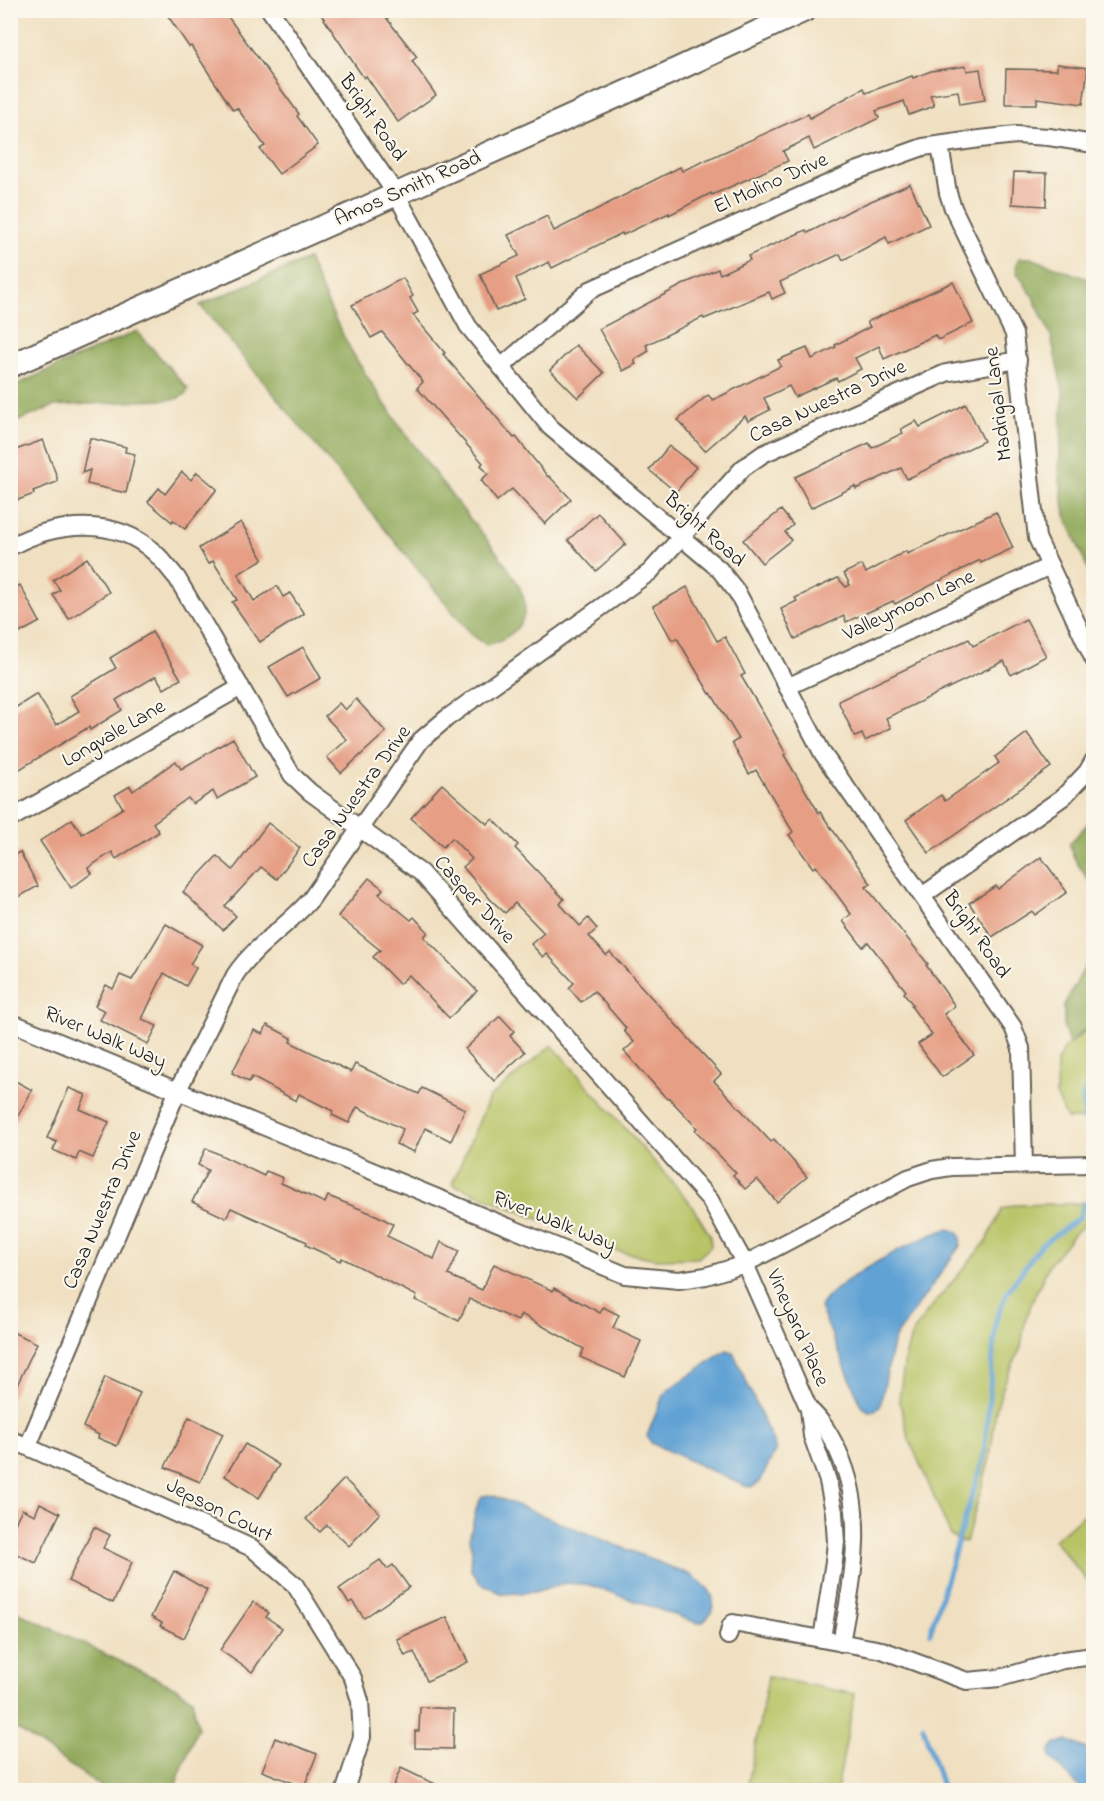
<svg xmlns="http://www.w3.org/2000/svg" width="1104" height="1801" viewBox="0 0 1104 1801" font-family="'Indie Flower',sans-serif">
<rect width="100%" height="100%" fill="#fbf7ec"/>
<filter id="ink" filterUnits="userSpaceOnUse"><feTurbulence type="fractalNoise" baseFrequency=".0167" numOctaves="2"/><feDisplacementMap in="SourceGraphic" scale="12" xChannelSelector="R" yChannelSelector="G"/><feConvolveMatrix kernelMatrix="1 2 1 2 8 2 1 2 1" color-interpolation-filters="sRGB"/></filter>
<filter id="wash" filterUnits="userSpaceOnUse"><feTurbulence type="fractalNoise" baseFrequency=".008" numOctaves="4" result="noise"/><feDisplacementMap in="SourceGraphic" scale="24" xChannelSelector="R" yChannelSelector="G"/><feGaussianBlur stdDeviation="1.35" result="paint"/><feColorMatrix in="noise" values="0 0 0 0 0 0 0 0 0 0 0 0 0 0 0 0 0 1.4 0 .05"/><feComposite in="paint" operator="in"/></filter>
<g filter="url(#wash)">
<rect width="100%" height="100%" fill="#f0e0c1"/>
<!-- green -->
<g fill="#b7c365" stroke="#6a7040" stroke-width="1.5">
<polygon points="1093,1022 1093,1119 1067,1119 1056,1095 1057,1061 1066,1046 1079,1037"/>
<polygon points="552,1045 688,1200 710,1235 711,1246 698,1258 656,1259 617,1251 452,1184 489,1098"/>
<polygon points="1093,1203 1093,1217 1074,1234 1049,1265 1034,1297 1025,1321 1021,1347 1004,1384 996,1410 990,1458 966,1542 958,1540 951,1536 909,1439 899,1399 905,1358 911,1336 927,1312 986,1242 1002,1209 1014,1205"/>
<polygon points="1093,1507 1093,1588 1054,1540"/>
<polygon points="768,1677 855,1694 837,1790 747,1790"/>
</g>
<!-- forest -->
<g fill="#91a95a" stroke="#56623b" stroke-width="1.5">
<polygon points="1019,258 1031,258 1093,281 1093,581 1065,515 1059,473 1063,392 1051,336 1032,295 1017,273 1016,264"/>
<path d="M308,259c17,38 33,77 55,111 32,52 69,101 107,149 15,18 56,66 55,88 0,22 -21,34 -39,38l-15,-11 -271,-329z"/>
<polygon points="137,331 188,389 186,394 176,399 54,406 11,424 11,387"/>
<path d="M1093,818v69c-7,-13 -23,-29 -23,-44z"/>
<polygon points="1093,955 1093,1022 1069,1044 1064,1029 1064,1005 1090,958"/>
<polygon points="11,1609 176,1688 192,1699 198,1727 174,1789 111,1790 105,1789 11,1725"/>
</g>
<!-- water -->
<g fill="#60a2d4" stroke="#3e5f78" stroke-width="1.5">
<path d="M948,1229l10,3 3,5 -1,9 -63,89 -4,8 -13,64 -8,5 -9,-4 -2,-3 -41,-98c13,-26 99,-70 128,-78z"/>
<polygon points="728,1350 733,1353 736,1358 776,1449 760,1482 752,1487 745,1486 651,1443 647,1436 663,1396 667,1391 725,1351"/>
<path d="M487,1495l7,1 199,80c12,10 24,16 19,34 -2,5 -4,8 -9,12l-6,1 -107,-38 -24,-2 -32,9 -31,2 -23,-11 -9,-13 1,-20 -3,-11 8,-33 5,-9z"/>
<polygon points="1067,1740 1093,1752 1093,1790 1082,1790 1051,1758 1050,1751 1056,1744"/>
</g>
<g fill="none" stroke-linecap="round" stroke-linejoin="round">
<!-- stream -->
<g stroke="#60a2d4" stroke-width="5">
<polyline points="1085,1120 1083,1098 1094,1064"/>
<polyline points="930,1633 984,1456 996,1320 1006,1294 1040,1246 1079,1218 1084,1203"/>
<polyline points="923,1726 943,1790"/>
</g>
</g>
<g id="blocks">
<!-- building -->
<g fill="#e69f85">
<polygon points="164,10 223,10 299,114 297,116 318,145 279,174 260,149 265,146 237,108 233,110 191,46 189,47"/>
<polygon points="318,10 380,10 417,57 412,61 436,95 398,122 366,76 364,78 355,65"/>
<polygon points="1057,64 1088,68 1083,104 1037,98 1037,104 1005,104 1006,69 1057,70"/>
<polygon points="966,66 967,71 980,69 985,100 960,104 958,91 930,95 934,106 909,115 904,101 876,111 879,118 814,150 809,138 783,151 788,161 712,195 711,193 669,215 669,213 623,235 622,233 552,268 549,262 516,278 525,299 496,311 480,274 519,256 508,235 547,216 554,231 680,167 682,171 808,114 810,118 864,88 866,93 912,76 913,78 931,71"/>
<polygon points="1014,172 1047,173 1046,206 1012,204"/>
<polygon points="910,184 929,225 889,244 886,237 843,260 840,254 780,282 785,293 772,299 769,292 704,319 703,317 646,345 649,351 634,360 636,364 623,371 599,329 688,282 718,269 720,274 750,260 748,256 806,230 808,233 853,209"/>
<polygon points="403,278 413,296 410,298 418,312 413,315 445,353 443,354 514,438 516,437 548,477 549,476 571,499 545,524 512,489 497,501 481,480 488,474 481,465 483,463 417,388 423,382 382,332 371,338 352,305"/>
<polygon points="953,282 973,323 938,340 935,335 884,359 879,346 855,358 861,369 838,381 836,378 795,397 789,386 764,398 770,410 748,421 745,416 705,451 678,420 708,395 713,400 781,366 778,360 807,348 812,359 836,347 835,345 870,327 867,322"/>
<polygon points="576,345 604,373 578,398 550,370"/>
<polygon points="966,404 984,441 907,479 901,468 856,489 855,486 811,508 795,477 869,443 872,448 903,433 901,429 916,421 920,427"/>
<polygon points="90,438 126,447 125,452 135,454 126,493 87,484 90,470 82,473"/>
<polygon points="43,440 57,477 57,482 33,491 34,494 18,500 10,479 10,452"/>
<polygon points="669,446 696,467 676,492 649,470"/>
<polygon points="182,472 191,480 197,472 217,489 185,529 173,520 172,522 148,502 159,488 165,494"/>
<polygon points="781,510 793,525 785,532 791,540 762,563 743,540"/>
<polygon points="996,512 1013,548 981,563 980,560 895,604 893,601 846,622 844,616 795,639 781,609 797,601 795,598 838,578 846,587 850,585 844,573 862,565 866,573 906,551 907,554"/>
<polygon points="598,513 626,544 596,571 568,540"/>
<polygon points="241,522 263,559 238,574 254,601 277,586 283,597 290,593 304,614 260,642 232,602 237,600 213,561 208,564 199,548"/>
<polygon points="87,558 109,592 69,619 53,595 60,590 53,580"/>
<polygon points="20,585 40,622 10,638 10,591"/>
<polygon points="687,587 717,641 725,637 745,674 741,676 763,713 786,754 784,755 819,813 820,812 871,884 866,887 928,964 926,965 955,1006 944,1014 974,1055 942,1077 918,1044 932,1035 911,1006 913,1005 904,993 906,991 868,942 863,947 843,921 851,914 816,866 813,868 789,835 793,832 756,770 749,774 732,743 739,739 711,693 710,694 677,638 672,640 653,606"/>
<polygon points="1026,619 1046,656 1011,675 1004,661 886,718 891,728 865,741 862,734 855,737 838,701 969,639 973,646"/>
<polygon points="152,632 181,679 164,689 156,676 116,700 122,710 90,730 89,727 10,775 10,711 37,694 56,725 79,711 70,696 116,668 110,658"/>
<polygon points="303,647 321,678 288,697 269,667"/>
<polygon points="356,699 386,732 341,773 327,757 347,740 325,716 339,703 345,710"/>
<polygon points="1027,733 1051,767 929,853 906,820 941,795 945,801 999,763 995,757"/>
<polygon points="233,738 255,777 217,799 213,791 193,804 188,798 153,823 159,832 116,859 112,852 88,868 92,873 71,888 40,841 72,819 82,834 123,808 115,795 130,786 133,791 176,761 181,769"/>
<polygon points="442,784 487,824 493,819 518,845 515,848 564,899 560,904 580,926 588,918 597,929 589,936 606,955 610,952 721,1074 714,1081 771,1142 774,1139 807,1177 777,1202 757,1179 745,1189 733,1175 736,1173 695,1130 697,1128 669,1098 667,1099 624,1051 634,1042 624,1031 626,1028 594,991 581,1002 569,988 574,983 547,954 543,957 531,944 544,933 515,903 505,913 491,900 463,867 472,859 452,838 443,847 411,818"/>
<polygon points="268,823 300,848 277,879 261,867 225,906 236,916 223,930 183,892 217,856 233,870"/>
<polygon points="20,852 38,886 10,902 10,857"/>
<polygon points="1041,857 1067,892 1035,915 1032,911 992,937 969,903 996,886 998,889"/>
<polygon points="369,878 383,889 379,894 411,920 414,917 428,932 424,937 477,991 449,1018 409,975 399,984 373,957 380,950 338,916"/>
<polygon points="166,924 202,945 190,964 196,968 186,986 164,973 142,1019 157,1026 148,1044 100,1020 105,1011 95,1006 106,985 113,989 120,975 132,980"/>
<polygon points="500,1016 514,1031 510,1036 525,1052 494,1081 465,1049"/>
<polygon points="267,1025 292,1038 290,1042 351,1072 355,1064 419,1094 422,1088 465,1109 451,1141 425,1128 414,1152 396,1144 403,1129 357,1107 349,1123 332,1115 333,1111 299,1094 296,1101 252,1077 249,1082 232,1073 254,1030 263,1034"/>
<polygon points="10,1078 32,1090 10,1131"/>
<polygon points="69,1088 86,1095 80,1109 109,1122 93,1158 79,1152 76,1160 53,1150 57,1142 47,1138"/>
<polygon points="206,1148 264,1176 266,1171 283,1178 281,1183 325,1203 328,1196 378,1216 393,1224 387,1236 434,1259 441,1242 459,1251 448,1275 482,1290 494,1264 553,1291 554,1288 600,1313 603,1307 619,1315 613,1328 641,1341 625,1377 580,1357 584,1349 521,1314 518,1321 469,1299 459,1321 415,1300 417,1296 342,1258 340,1261 306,1245 307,1242 231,1208 226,1218 192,1202 208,1170 198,1165"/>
<polygon points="10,1331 37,1343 10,1400"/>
<polygon points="105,1377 140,1393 117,1446 98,1438 99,1435 83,1427"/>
<polygon points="189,1417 223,1434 200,1482 165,1467"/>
<polygon points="245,1444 279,1465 259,1498 225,1476"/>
<polygon points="344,1479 380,1513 349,1546 327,1525 320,1532 306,1519"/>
<polygon points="40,1503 60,1513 36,1563 10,1551 10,1533 22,1509 35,1515"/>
<polygon points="94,1527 110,1535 103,1548 132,1562 113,1603 68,1581"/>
<polygon points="380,1560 387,1569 393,1565 409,1587 364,1618 352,1601 349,1603 339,1589"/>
<polygon points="174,1571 207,1590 184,1638 160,1626 162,1623 151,1617"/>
<polygon points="253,1602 269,1613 266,1617 282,1628 252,1672 220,1650"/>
<polygon points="447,1617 468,1662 427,1681 414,1652 405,1656 397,1639"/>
<polygon points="420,1707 454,1709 453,1749 415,1748 415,1731 419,1731"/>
<polygon points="275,1738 317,1754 304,1787 262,1771"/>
<polygon points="401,1768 422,1778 451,1791 391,1791"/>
</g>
</g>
</g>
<g filter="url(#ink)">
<use href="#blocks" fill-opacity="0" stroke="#666156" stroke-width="1.5"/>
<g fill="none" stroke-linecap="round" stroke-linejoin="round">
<!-- street casing -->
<g stroke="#666156" stroke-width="20">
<g id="street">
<polyline points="270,10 396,194 468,326 550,427 719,569 737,592 823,754 1013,1027 1021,1048 1024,1165"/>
<polyline points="940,145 948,193 953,208 1014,334 1037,538 1094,660"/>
<polyline points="501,367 590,290 856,171 923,147 980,139 1016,135 1049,137 1094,144"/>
<path d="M10,547c44,-25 106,-31 145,6 8,7 15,17 22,25l115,197 18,17 111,81 289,327 35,64 64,145 3,27 16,45 6,31 2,30 -2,19 -12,78"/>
<polyline points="787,687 1050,566"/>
<polyline points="10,819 241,687"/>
<polyline points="922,896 1063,797 1087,772 1094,760"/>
<polyline points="10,1022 625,1275 679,1280 706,1276 745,1264 908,1178 932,1170 951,1167 1094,1164"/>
<path d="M809,1409c13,11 21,26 29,42 29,62 15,126 3,192"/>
<polyline points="10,1439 252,1548 295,1585 353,1678 360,1701 362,1737 345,1790"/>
<path d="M28,1446l149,-354 58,-117c20,-30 53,-49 76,-76l110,-159 26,-22 203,-146 93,-104 20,-14 183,-81 72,-13"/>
<polyline points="728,1636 731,1625 733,1623 882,1650 967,1681 1000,1678 1063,1660 1094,1656"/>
</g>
</g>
<!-- secondary casing -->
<g stroke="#666156" stroke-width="26">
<polyline id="secondary" points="10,366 669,73 805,10"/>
</g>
<!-- street -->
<use href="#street" stroke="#fff" stroke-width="16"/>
<!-- secondary -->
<use href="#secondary" stroke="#fff" stroke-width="22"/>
</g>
</g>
<g text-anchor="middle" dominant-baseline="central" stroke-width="4.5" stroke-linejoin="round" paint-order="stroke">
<!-- street labels -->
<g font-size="21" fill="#1c1c1c" stroke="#fbf7ec">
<text transform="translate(372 118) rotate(55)">Bright Road</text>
<text transform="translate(771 184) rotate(-24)">El Molino Drive</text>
<text transform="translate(408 189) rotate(-24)">Amos Smith Road</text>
<text transform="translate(828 402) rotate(-25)">Casa Nuestra Drive</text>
<text transform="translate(999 404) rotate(-97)">Madrigal Lane</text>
<text transform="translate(704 530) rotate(42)">Bright Road</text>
<text transform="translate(909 606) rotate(-25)">Valleymoon Lane</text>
<text transform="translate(114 734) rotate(-30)">Longvale Lane</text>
<text transform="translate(357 797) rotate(-54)">Casa Nuestra Drive</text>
<text transform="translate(474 900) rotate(48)">Casper Drive</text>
<text transform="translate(976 935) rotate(55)">Bright Road</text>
<text transform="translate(105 1038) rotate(23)">River Walk Way</text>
<text transform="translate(103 1210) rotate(-67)">Casa Nuestra Drive</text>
<text transform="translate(554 1222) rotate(22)">River Walk Way</text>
<text transform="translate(797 1328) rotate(66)">Vineyard Place</text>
<text transform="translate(219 1511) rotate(27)">Jepson Court</text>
</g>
</g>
<!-- margin -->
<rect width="1104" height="1801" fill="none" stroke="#fbf7ec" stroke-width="36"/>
</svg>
